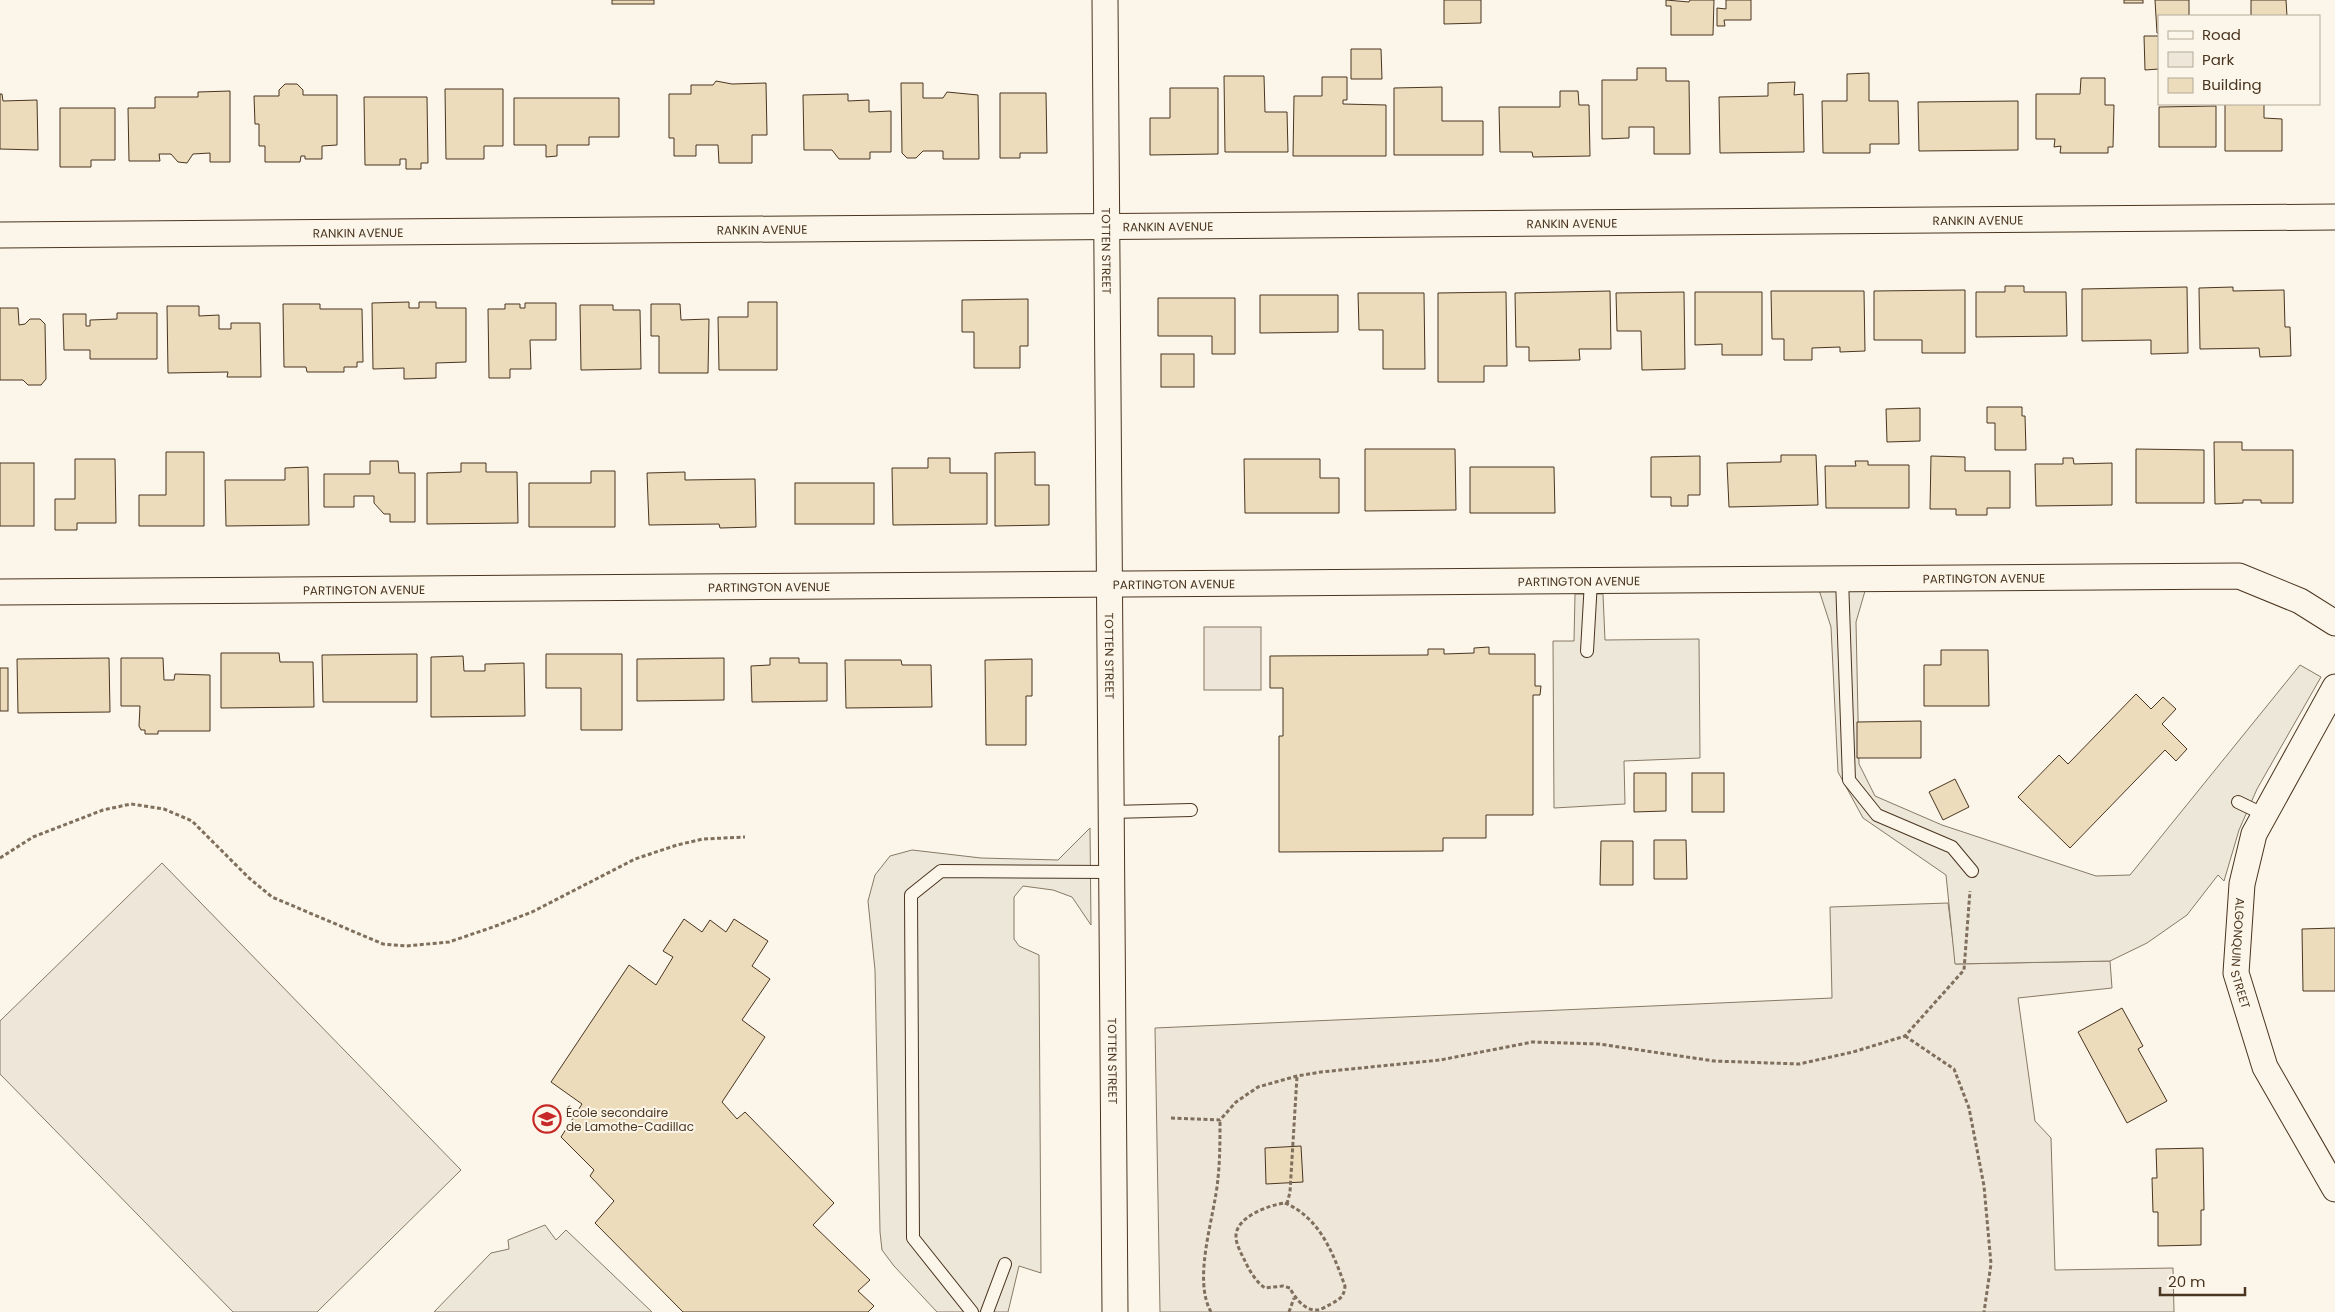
<svg xmlns="http://www.w3.org/2000/svg" width="2335" height="1312" viewBox="0 0 2335 1312" font-family="Poppins,sans-serif">
<rect width="100%" height="100%" fill="#fbf6e9"/>
<!-- green -->
<g fill="#ede6d9" stroke="#887966">
<rect x="1204" y="627" width="57" height="63"/>
<polygon points="162,863 461,1170 317,1312 233,1312 0,1074 0,1021"/>
<polygon points="1948,903 1956,964 2110,961 2112,988 2018,998 2035,1121 2051,1138 2055,1270 2173,1268 2174,1312 1160,1312 1155,1028 1832,998 1830,907"/>
</g>
<!-- parking -->
<g fill="#ede7d9" stroke="#887966">
<polygon points="1819,590 1865,591 1856,622 1859,764 1875,796 1942,825 2096,876 2130,875 2300,665 2321,677 2257,789 2239,830 2224,881 2218,875 2187,915 2147,943 2110,961 1955,964 1946,875 1863,818 1838,772 1831,627"/>
<polygon points="1575,594 1603,594 1605,640 1699,639 1700,758 1624,761 1625,804 1554,808 1553,641 1574,641"/>
<polygon points="1090,828 1091,925 1072,897 1053,890 1023,886 1014,897 1014,939 1019,946 1039,955 1041,1273 1019,1266 1008,1312 937,1312 894,1266 882,1250 880,1232 875,970 868,901 875,875 890,856 912,850 981,858 1058,860"/>
<polygon points="545,1225 556,1240 566,1230 652,1312 434,1312 491,1253 509,1249 508,1240"/>
</g>
<!-- building -->
<g fill="#ecdcbc" stroke="#4a3520">
<rect x="612" y="0" width="42" height="4"/>
<polygon points="1444,0 1481,0 1481,23 1444,24"/>
<polygon points="1666,0 1689,2 1690,0 1714,0 1713,35 1671,35 1671,6 1666,6"/>
<polygon points="1726,0 1751,0 1751,20 1724,20 1725,26 1717,26 1717,8 1726,9"/>
<rect x="2124" y="0" width="19" height="3"/>
<polygon points="2155,0 2189,0 2189,16 2159,16 2159,33 2157,33"/>
<polygon points="2251,0 2286,0 2287,16 2251,16"/>
<polygon points="2144,36 2159,36 2159,69 2145,70"/>
<polygon points="1351,49 1381,49 1382,79 1351,79"/>
<polygon points="1637,68 1666,68 1666,81 1689,81 1690,154 1654,154 1654,127 1629,127 1629,138 1602,139 1602,80 1637,80"/>
<polygon points="1869,73 1869,101 1898,101 1899,144 1870,144 1870,153 1823,153 1822,101 1847,101 1847,74"/>
<polygon points="1224,76 1264,76 1265,112 1287,112 1288,152 1225,152"/>
<polygon points="1322,77 1347,77 1347,100 1343,100 1343,104 1386,105 1386,156 1293,156 1294,96 1322,96"/>
<polygon points="2081,78 2105,78 2105,105 2114,105 2113,147 2108,147 2108,153 2060,153 2061,146 2054,147 2055,139 2036,139 2036,94 2080,94"/>
<polygon points="716,81 732,84 766,83 767,135 752,135 752,163 719,163 718,145 696,145 696,156 674,156 674,138 669,138 669,94 691,94 691,85 713,85"/>
<polygon points="1795,82 1794,95 1803,94 1804,152 1720,153 1719,97 1768,96 1768,83"/>
<polygon points="901,83 923,83 923,98 943,98 947,92 978,95 979,159 943,159 943,151 923,151 916,158 907,158 902,153"/>
<polygon points="285,84 297,84 303,90 303,95 337,95 337,145 322,146 322,159 305,159 305,156 301,156 300,162 265,162 265,146 259,146 259,124 255,124 254,96 279,96 279,90"/>
<polygon points="1442,87 1442,121 1483,121 1483,155 1394,155 1394,88"/>
<polygon points="1170,88 1218,88 1218,154 1150,155 1150,118 1170,118"/>
<polygon points="445,89 503,89 503,146 484,146 484,159 446,159"/>
<polygon points="230,91 230,162 210,162 210,153 193,154 187,163 178,162 171,154 159,154 160,161 129,161 128,108 155,108 155,97 198,97 198,92"/>
<polygon points="1560,91 1578,91 1579,105 1589,105 1590,156 1533,157 1532,152 1500,152 1499,107 1560,107"/>
<polygon points="1000,93 1046,93 1047,153 1020,153 1020,158 1000,158"/>
<polygon points="0,94 2,94 3,101 37,100 38,150 0,149"/>
<polygon points="848,94 848,101 869,100 869,112 891,111 891,152 870,152 870,159 839,159 832,150 804,150 803,95"/>
<polygon points="364,97 427,97 428,163 421,163 421,169 406,169 406,159 400,159 400,165 365,165"/>
<polygon points="514,98 619,98 619,137 589,137 589,145 557,145 557,156 546,157 546,145 514,145"/>
<polygon points="2018,101 2018,150 1919,151 1918,102"/>
<polygon points="2225,104 2264,104 2264,118 2282,119 2282,151 2225,151"/>
<polygon points="2216,106 2216,147 2159,147 2159,107"/>
<polygon points="60,108 115,108 115,160 91,160 91,167 60,167"/>
<polygon points="2005,286 2024,286 2024,292 2066,292 2067,336 1976,337 1976,292 2005,292"/>
<polygon points="2187,287 2188,353 2151,354 2151,340 2082,341 2082,289"/>
<polygon points="2233,287 2233,291 2284,290 2285,327 2290,327 2291,356 2260,357 2259,348 2200,349 2199,288"/>
<polygon points="1965,290 1965,353 1922,353 1922,340 1874,340 1874,291"/>
<polygon points="1610,291 1611,349 1579,349 1580,360 1529,361 1529,347 1516,347 1515,293"/>
<polygon points="1771,291 1864,291 1865,351 1840,352 1840,347 1812,348 1812,360 1784,360 1784,339 1772,339"/>
<polygon points="1506,292 1507,366 1484,366 1484,382 1438,382 1438,293"/>
<polygon points="1684,292 1685,369 1642,370 1641,331 1617,331 1616,293"/>
<polygon points="1695,292 1762,292 1762,355 1722,355 1722,344 1695,345"/>
<polygon points="1358,293 1424,293 1425,369 1383,369 1383,330 1359,330"/>
<polygon points="1260,295 1338,295 1338,332 1260,333"/>
<polygon points="1158,298 1235,298 1235,354 1212,354 1212,336 1158,336"/>
<polygon points="1028,299 1028,346 1020,346 1020,368 974,368 974,332 962,332 962,300"/>
<polygon points="409,302 409,308 419,308 419,302 436,302 436,308 466,308 466,362 436,363 436,378 404,379 404,368 373,369 372,303"/>
<polygon points="748,302 777,302 777,370 719,370 718,317 748,317"/>
<polygon points="525,303 556,303 556,340 530,340 531,369 510,369 510,378 489,378 488,309 505,309 505,304 520,304 520,308 525,308"/>
<polygon points="283,304 320,304 320,309 362,309 363,362 357,362 357,367 344,367 344,372 307,372 306,367 284,367"/>
<polygon points="651,304 680,304 681,320 709,319 708,373 659,373 659,336 651,336"/>
<polygon points="580,305 613,305 613,310 640,310 641,369 581,370"/>
<polygon points="167,306 199,306 199,316 219,315 219,329 231,329 231,323 260,323 261,377 227,377 228,372 168,373"/>
<polygon points="0,308 18,308 19,325 25,324 30,319 40,319 45,324 46,379 41,385 28,385 23,380 0,380"/>
<polygon points="117,313 157,313 157,359 90,359 90,350 64,350 63,314 86,314 86,326 90,326 90,320 117,319"/>
<rect x="1161" y="354" width="33" height="33"/>
<polygon points="1987,407 2022,407 2022,416 2025,416 2026,450 1995,450 1995,423 1987,423"/>
<polygon points="1920,408 1920,441 1887,442 1886,409"/>
<polygon points="2214,442 2242,442 2242,450 2293,450 2293,503 2261,503 2261,500 2243,500 2243,503 2215,504"/>
<polygon points="1365,449 1455,449 1456,510 1365,511"/>
<polygon points="2136,449 2204,450 2204,503 2136,503"/>
<polygon points="166,452 204,452 204,526 139,526 139,495 166,495"/>
<polygon points="1035,452 1035,485 1049,485 1049,525 995,526 995,453"/>
<polygon points="1781,455 1816,455 1818,505 1729,507 1727,463 1781,462"/>
<polygon points="1700,456 1700,495 1688,495 1688,506 1671,506 1671,497 1651,497 1651,457"/>
<polygon points="1931,456 1965,457 1965,471 2010,471 2010,508 1987,508 1987,515 1956,515 1956,509 1930,509"/>
<polygon points="928,458 950,458 950,473 987,473 987,524 893,525 892,468 928,468"/>
<polygon points="2063,458 2073,458 2074,464 2112,463 2112,505 2036,506 2035,464 2063,464"/>
<polygon points="75,459 115,459 116,523 77,523 77,530 55,530 55,499 75,499"/>
<polygon points="1244,459 1320,459 1320,478 1339,478 1339,513 1245,513"/>
<polygon points="370,461 398,461 399,473 415,473 415,522 390,522 390,514 384,514 374,503 374,496 354,496 354,507 324,507 324,474 370,474"/>
<polygon points="1855,461 1868,461 1868,465 1909,465 1909,508 1826,508 1825,466 1856,466"/>
<rect x="0" y="463" width="34" height="63"/>
<polygon points="461,463 486,463 486,472 517,472 518,523 427,524 427,473 461,472"/>
<polygon points="308,467 309,525 226,526 225,480 285,480 285,468"/>
<polygon points="1470,467 1554,467 1555,513 1470,513"/>
<polygon points="591,471 615,471 615,527 529,527 529,483 591,483"/>
<polygon points="685,472 685,480 755,479 756,527 720,528 719,524 649,525 647,473"/>
<rect x="795" y="483" width="79" height="41"/>
<polygon points="1489,647 1489,654 1535,654 1535,686 1541,686 1540,695 1533,695 1533,815 1486,815 1486,838 1443,838 1443,851 1279,852 1279,736 1283,736 1283,688 1270,688 1270,656 1428,655 1428,649 1444,649 1444,654 1474,653 1474,648"/>
<polygon points="1941,650 1988,650 1989,706 1924,706 1924,665 1941,665"/>
<polygon points="221,653 279,653 280,662 313,662 314,707 221,708"/>
<polygon points="417,654 417,702 323,702 322,655"/>
<polygon points="546,654 622,654 622,730 581,730 581,688 546,688"/>
<polygon points="463,656 464,671 485,671 485,664 524,663 525,716 431,717 431,657"/>
<polygon points="109,658 110,712 18,713 17,659"/>
<polygon points="121,658 163,658 164,680 174,680 175,674 210,675 210,731 158,731 158,734 145,734 145,730 141,730 139,726 140,706 121,706"/>
<polygon points="724,658 724,700 637,701 637,659"/>
<polygon points="770,658 799,658 799,663 827,663 827,701 752,702 751,666 770,665"/>
<polygon points="1032,659 1032,696 1026,696 1026,745 986,745 985,660"/>
<polygon points="845,660 901,660 902,665 931,665 932,707 846,708"/>
<rect x="0" y="668" width="8" height="43"/>
<polygon points="2136,694 2151,709 2163,697 2176,709 2162,724 2187,749 2176,761 2165,750 2070,848 2018,797 2059,755 2068,764"/>
<polygon points="1921,721 1921,758 1857,758 1857,722"/>
<polygon points="1634,773 1666,773 1666,811 1634,812"/>
<rect x="1692" y="773" width="32" height="39"/>
<polygon points="1955,779 1969,807 1943,820 1929,792"/>
<polygon points="1654,840 1686,840 1687,879 1654,879"/>
<polygon points="1601,841 1633,841 1633,885 1600,885"/>
<polygon points="684,919 702,932 710,920 726,932 734,919 768,941 752,966 770,979 742,1020 765,1037 722,1102 737,1119 745,1112 834,1203 813,1225 870,1280 858,1291 874,1306 868,1312 683,1312 595,1223 614,1201 590,1176 594,1170 561,1137 582,1104 551,1082 629,965 656,985 673,957 663,951"/>
<polygon points="2335,928 2335,991 2303,991 2302,929"/>
<polygon points="2122,1008 2143,1046 2138,1049 2167,1101 2127,1123 2078,1032"/>
<polygon points="1301,1146 1303,1182 1266,1184 1265,1148"/>
<polygon points="2203,1148 2204,1210 2201,1210 2201,1245 2158,1246 2158,1212 2153,1212 2152,1178 2157,1178 2156,1149"/>
</g>
<g fill="none" stroke-linecap="round" stroke-linejoin="round">
<!-- lane casing -->
<g stroke="#4a3520" stroke-width="14">
<g id="lane">
<polyline points="1842,579 1849,780 1877,815 1952,847 1972,871"/>
<polyline points="1587,651 1591,581"/>
<polyline points="2238,802 2265,815"/>
<polyline points="1111,812 1191,810"/>
<polyline points="972,1312 913,1238 911,895 941,871 1111,872"/>
<polyline points="987,1312 1005,1264"/>
</g>
</g>
<!-- street casing -->
<g stroke="#4a3520" stroke-width="27">
<g id="street">
<path id="s1" d="M1105,0l10,1312"/>
<path id="s2" d="M0,235l2335,-18"/>
<path id="s3" d="M0,592l2239,-16 61,25 35,22"/>
<path id="s4" d="M2335,687l-81,147 -12,50 -6,89 29,94 70,122"/>
</g>
</g>
<!-- path -->
<g stroke="#7f6f5c" stroke-width="3" stroke-dasharray="4 2.5" stroke-linecap="butt">
<polyline points="0,858 33,837 103,810 131,804 164,809 192,821 249,878 272,897 383,944 406,946 449,942 493,927 532,912 635,859 677,845 703,839 745,837"/>
<polyline points="1905,1036 1954,1069 1969,1108 1984,1186 1991,1264 1984,1312"/>
<polyline points="1171,1118 1220,1120 1236,1102 1258,1087 1297,1076 1321,1072 1440,1060 1532,1042 1599,1044 1714,1061 1799,1064 1853,1052 1905,1036 1964,970 1970,891"/>
<path d="M1285,1203c35,15 48,50 60,83 -1,11 -5,13 -14,18 -4,2 -10,6 -14,6 -12,1 -23,-13 -27,-22l-7,-2 -18,2c-9,-6 -16,-18 -21,-29 -3,-6 -8,-15 -8,-22 -1,-20 33,-32 49,-34z"/>
<polyline points="1287,1204 1290,1192 1297,1076"/>
<path d="M1211,1312c-19,-34 4,-96 7,-134 2,-19 2,-38 2,-58"/>
<polyline points="1289,1312 1294,1298"/>
</g>
<!-- lane -->
<use href="#lane" stroke="#fbf6e9" stroke-width="12"/>
<!-- street -->
<use href="#street" stroke="#fbf6e9" stroke-width="25"/>
</g>
<!-- icons -->
<defs>
<g id="school-ring" transform="scale(1.4375)"><circle r="9.5" fill="#fbf6e9" stroke="#c62828" stroke-width="1.5"/><path d="M0-5L7-2L0 1L-7-2ZM-4 1L0 2.5L4 1V4Q0 6-4 4Z" fill="#c62828"/></g>
</defs>
<g fill-rule="evenodd">
<use href="#school-ring" x="547" y="1119"/>
</g>
<g text-anchor="middle" dominant-baseline="central" stroke-width="4" stroke-linejoin="round" paint-order="stroke">
<!-- street labels -->
<g font-size="12" fill="#4a3520" stroke="#fbf6e9">
<text stroke="none"><textPath href="#s2" startOffset="1978">RANKIN AVENUE</textPath></text>
<text stroke="none"><textPath href="#s2" startOffset="1572">RANKIN AVENUE</textPath></text>
<text stroke="none"><textPath href="#s2" startOffset="1168">RANKIN AVENUE</textPath></text>
<text stroke="none"><textPath href="#s2" startOffset="762">RANKIN AVENUE</textPath></text>
<text stroke="none"><textPath href="#s2" startOffset="358">RANKIN AVENUE</textPath></text>
<text stroke="none"><textPath href="#s1" startOffset="251">TOTTEN STREET</textPath></text>
<text stroke="none"><textPath href="#s3" startOffset="1984">PARTINGTON AVENUE</textPath></text>
<text stroke="none"><textPath href="#s3" startOffset="1579">PARTINGTON AVENUE</textPath></text>
<text stroke="none"><textPath href="#s3" startOffset="1174">PARTINGTON AVENUE</textPath></text>
<text stroke="none"><textPath href="#s3" startOffset="769">PARTINGTON AVENUE</textPath></text>
<text stroke="none"><textPath href="#s3" startOffset="364">PARTINGTON AVENUE</textPath></text>
<text stroke="none"><textPath href="#s1" startOffset="656">TOTTEN STREET</textPath></text>
<text stroke="none"><textPath href="#s4" startOffset="289">ALGONQUIN STREET</textPath></text>
<text stroke="none"><textPath href="#s1" startOffset="1061">TOTTEN STREET</textPath></text>
</g>
<!-- poi labels -->
<g font-size="12" fill="#4a3520" stroke="#fbf6e9" text-anchor="start">
<text x="566" y="1112">École secondaire<tspan x="566" dy="14">de Lamothe-Cadillac</tspan></text>
</g>
</g>
<!-- legend -->
<rect x="2158" y="15" width="162" height="90" fill="#fbf6e9" stroke="#b4a999"/>
<rect x="2168" y="31" width="25" height="8" fill="#fbf6e9" stroke="#b4a999"/>
<text x="2202" y="40" font-size="15" fill="#4a3520">Road</text>
<rect x="2168" y="52" width="25" height="15" fill="#ede6d9" stroke="#b4a999"/>
<text x="2202" y="65" font-size="15" fill="#4a3520">Park</text>
<rect x="2168" y="78" width="25" height="15" fill="#ecdcbc" stroke="#b4a999"/>
<text x="2202" y="90" font-size="15" fill="#4a3520">Building</text>
<!-- scale -->
<path d="M2160 1287v8h85v-8" fill="none" stroke="#4a3520" stroke-width="2.5"/>
<text x="2168" y="1287" font-size="15" fill="#4a3520" stroke="#fbf6e9" stroke-width="4" paint-order="stroke">20 m</text>
</svg>
